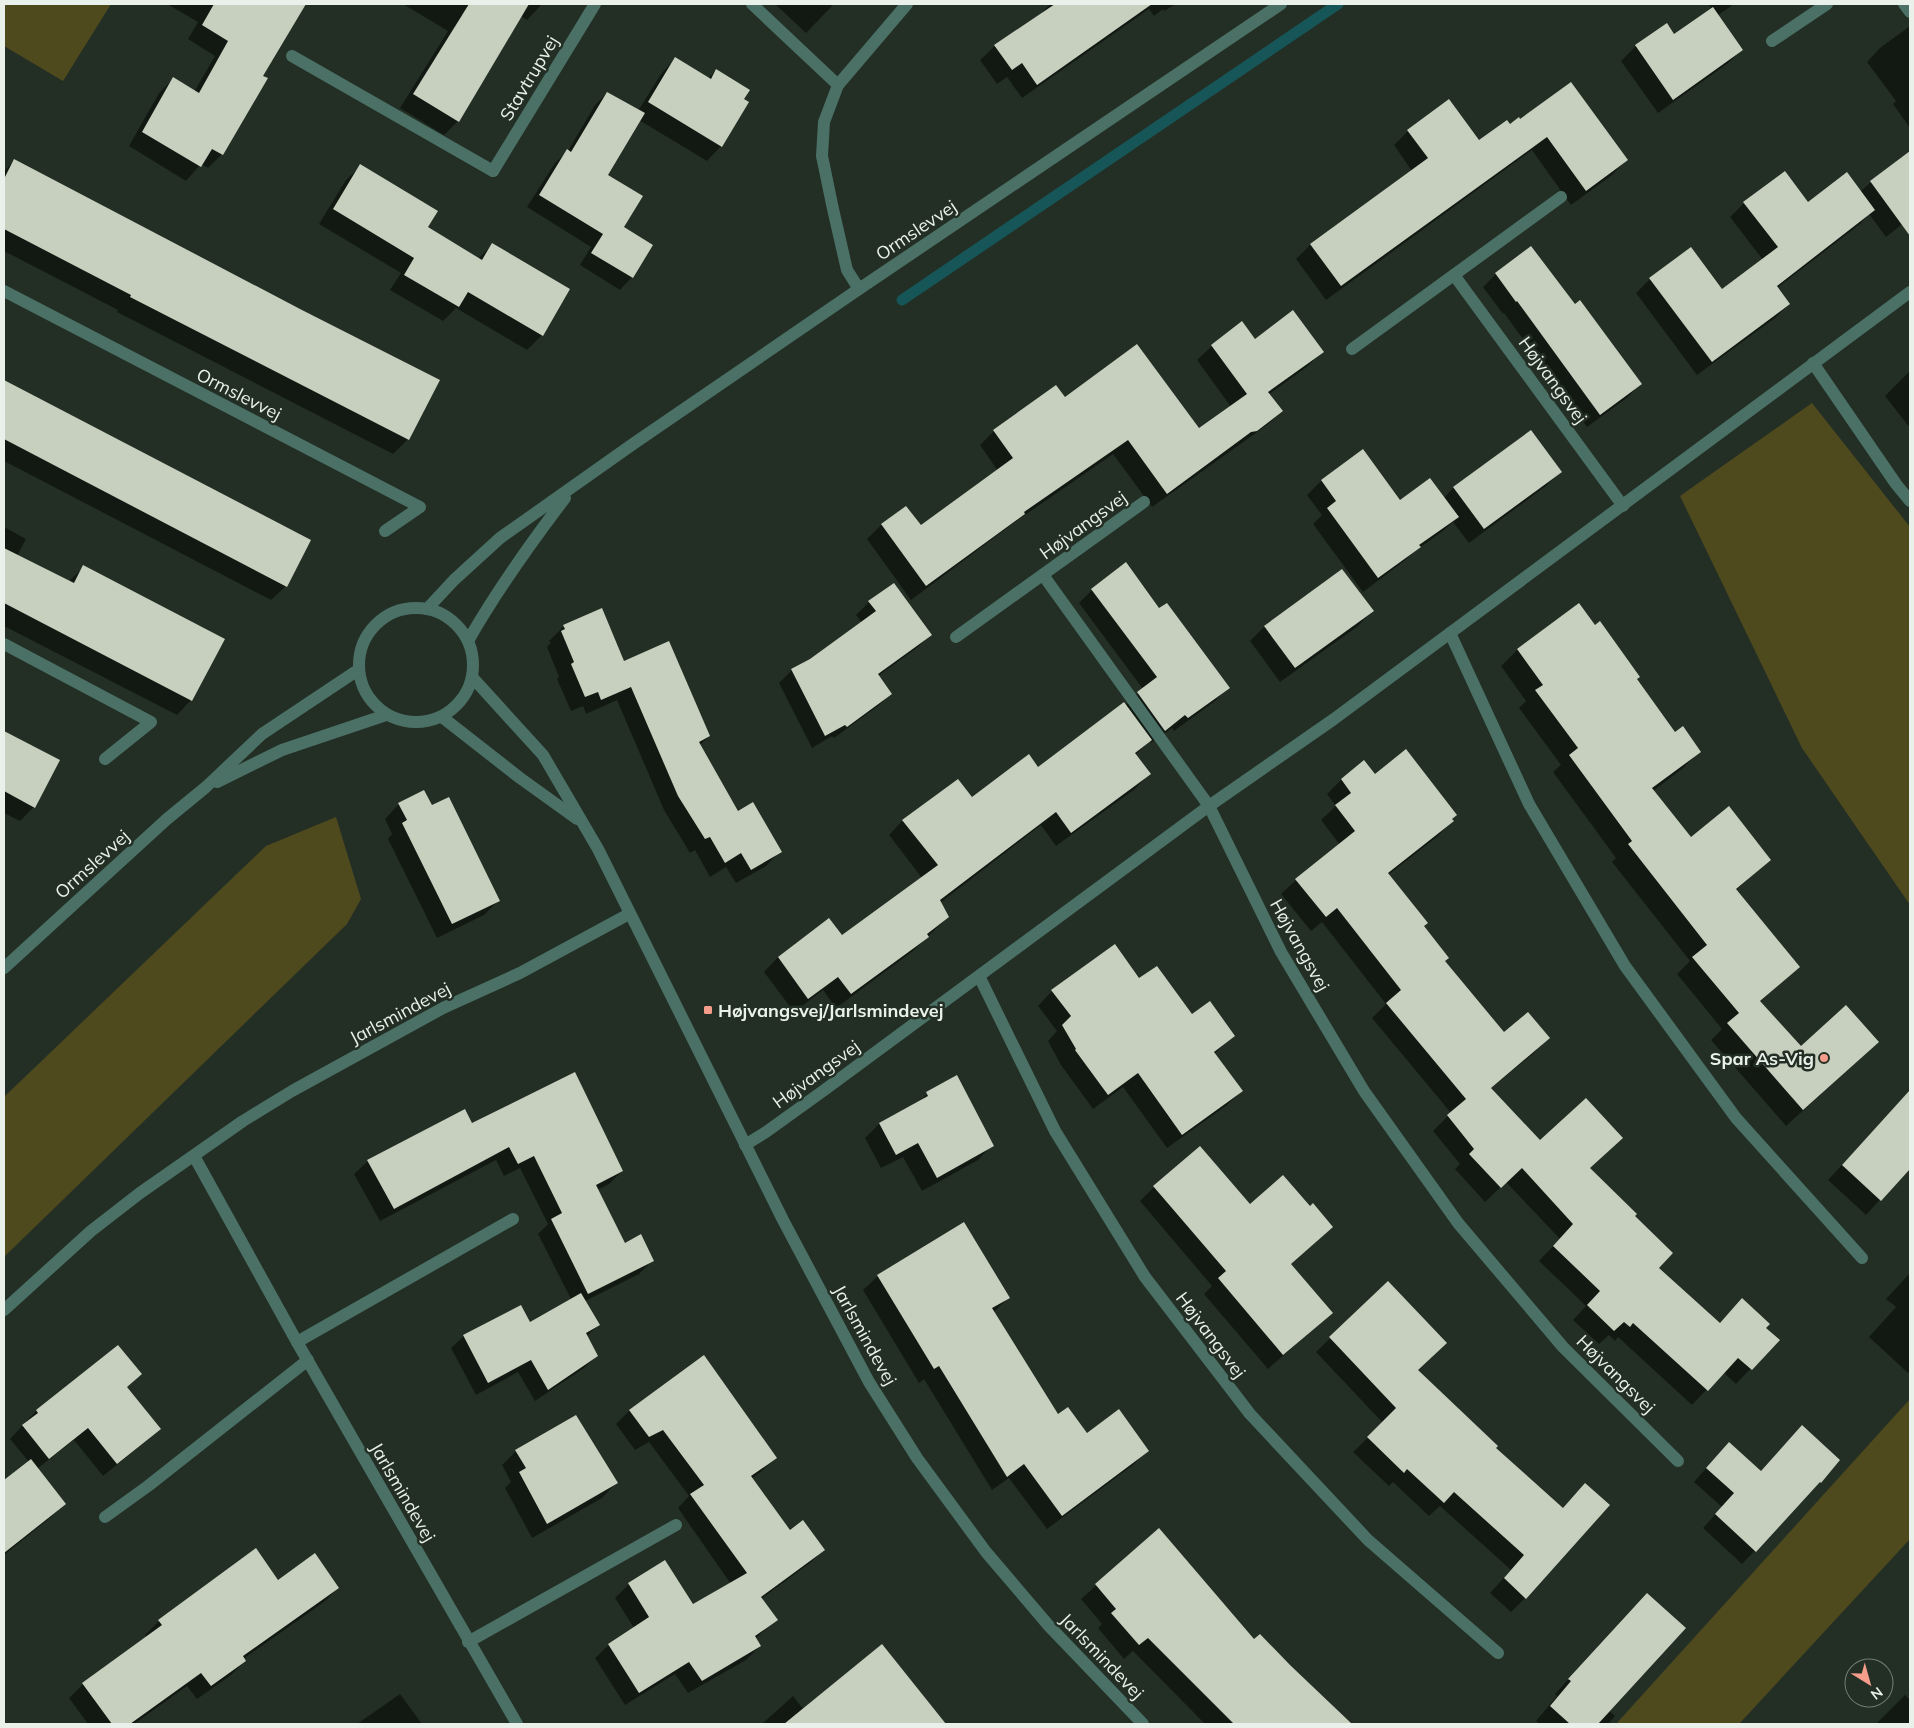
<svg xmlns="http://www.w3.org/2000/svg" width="1914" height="1728" viewBox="0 0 1914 1728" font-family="Mulish,sans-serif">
<rect width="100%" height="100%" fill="#232f25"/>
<!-- green -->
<g fill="#4f4a1d">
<polygon points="4,4 111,4 63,81 4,46"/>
<polygon points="1812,403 1910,527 1910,905 1802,748 1680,496"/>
<polygon points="336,817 361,899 347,924 4,1257 4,1097 266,846"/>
<polygon points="1910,1399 1910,1539 1739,1724 1616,1724"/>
</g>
<!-- shadow -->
<g fill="#0007">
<polygon points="167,4 305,4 262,76 222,154 208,168 201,164 186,181 129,146 159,93 173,79 194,92 215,56 188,39 198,22"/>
<polygon points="403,4 542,4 527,20 521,16 458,121 444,135 400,108 448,31"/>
<polygon points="775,4 834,4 806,33"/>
<polygon points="1050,4 1176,4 1164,11 1163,9 1154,16 1149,9 1022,98 1007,77 997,84 980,60 995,46 1039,16"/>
<polygon points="1708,4 1734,4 1717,16 1742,50 1727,64 1658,113 1621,61 1636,46 1666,25 1674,36 1712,9"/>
<polygon points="1910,26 1910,128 1893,104 1896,101 1867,62 1880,48"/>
<polygon points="675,59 708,79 716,70 743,100 721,146 707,161 639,120 607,175 623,227 632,277 620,290 580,265 591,247 527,207 555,163 568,151 595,105 607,93 638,111 661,74"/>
<polygon points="1509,125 1626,160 1612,175 1571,205 1532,150 1326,300 1296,259 1310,245 1412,171 1394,145 1408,131 1479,142"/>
<polygon points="1910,153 1910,218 1886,237 1869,214 1860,224 1777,288 1789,304 1775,318 1697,375 1636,293 1650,279 1722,291 1763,260 1730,217 1744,203 1808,203 1860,192 1871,182"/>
<polygon points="15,160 408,439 393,454 117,312 118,310 4,251 4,171"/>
<polygon points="361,166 426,228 478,259 493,244 569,289 542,335 527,350 456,308 443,321 390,290 401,273 319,224 346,180"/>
<polygon points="1531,248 1575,306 1640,384 1628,397 1587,427 1504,313 1503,314 1483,287 1496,274"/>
<polygon points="1254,340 1322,351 1308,366 1268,395 1282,411 1267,425 1152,507 1113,454 1015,522 911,600 867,539 881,525 921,527 998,471 980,445 994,431 1064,399 1199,430 1231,407 1197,360 1212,346"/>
<polygon points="1910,371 1910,428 1885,396"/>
<polygon points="4,382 309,541 286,586 271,600 4,461"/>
<polygon points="1531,431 1561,471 1546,486 1469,543 1453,522 1443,531 1415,551 1404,561 1363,592 1313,524 1322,515 1307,495 1322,480 1400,501 1444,498 1453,488"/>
<polygon points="4,527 26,539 17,556 68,582 84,567 191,700 177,715 4,626"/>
<polygon points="1342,570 1372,611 1358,626 1280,682 1250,641 1264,627"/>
<polygon points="894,585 930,635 918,647 878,676 890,694 878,706 834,738 832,736 812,748 779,683 792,670 811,661 862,623 856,615 869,602"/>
<polygon points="1092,590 1159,610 1228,687 1215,701 1174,731 1172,728 1151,743 1150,741 1135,755 1149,774 1135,789 1056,846 1041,825 940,903 948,917 913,951 836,1008 823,990 794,1012 764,972 778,957 842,937 922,878 889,835 903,820 971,799 1038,768 1125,706 1143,689 1079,603"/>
<polygon points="1579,605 1675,733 1699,752 1682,769 1653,791 1690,838 1769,860 1735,891 1798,967 1760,1002 1801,1047 1860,1059 1786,1126 1711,1040 1722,1029 1677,974 1690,961 1612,862 1616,858 1553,772 1561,765 1519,708 1526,701 1501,666 1517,650"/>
<polygon points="564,626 623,662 709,736 699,746 738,812 780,851 766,866 736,883 726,867 710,877 695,850 690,853 664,810 617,700 586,714 583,706 571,711 557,679 559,677 547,647 551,643 549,641"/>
<polygon points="4,732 59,760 34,807 20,821 4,813"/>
<polygon points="1364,762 1375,776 1452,821 1438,836 1388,875 1444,962 1504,1034 1548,1038 1534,1053 1490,1089 1540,1142 1607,1152 1589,1169 1633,1216 1657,1268 1719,1324 1742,1300 1764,1328 1778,1340 1736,1384 1723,1372 1692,1405 1618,1337 1615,1341 1609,1335 1599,1344 1573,1320 1586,1306 1539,1261 1560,1239 1506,1182 1485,1202 1455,1169 1460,1164 1433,1131 1451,1113 1372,1018 1386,1004 1322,922 1311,931 1281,894 1296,880 1340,845 1321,820 1336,806 1327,794 1341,780"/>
<polygon points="399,804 431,807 498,901 484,915 437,938 388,839 392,834 385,819"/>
<polygon points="1139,980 1192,1016 1233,1036 1214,1054 1242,1091 1227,1105 1167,1148 1123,1087 1093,1109 1061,1065 1048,1041 1057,1031 1038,1006 1052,991"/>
<polygon points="1910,1091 1910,1167 1866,1215 1828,1180"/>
<polygon points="927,1094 992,1145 978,1160 922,1191 903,1157 881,1168 865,1138 879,1124 917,1104"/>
<polygon points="472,1124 622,1171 609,1184 597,1190 624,1244 653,1260 639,1274 585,1301 598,1325 587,1336 597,1356 584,1368 535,1401 518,1372 476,1395 451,1348 464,1336 530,1323 571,1299 538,1234 548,1224 520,1168 504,1176 496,1160 380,1221 354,1174 368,1161"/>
<polygon points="1154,1187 1250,1206 1317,1241 1290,1265 1331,1313 1268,1369 1204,1294 1212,1286 1140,1201"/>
<polygon points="964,1224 1008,1298 994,1312 1058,1416 1087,1434 1148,1450 1133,1465 1047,1529 1009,1478 992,1490 924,1379 919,1383 863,1290 878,1276"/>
<polygon points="1910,1273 1910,1371 1908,1373 1869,1337 1896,1307 1886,1299"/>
<polygon points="1388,1282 1416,1370 1494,1448 1562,1509 1525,1598 1511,1612 1490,1593 1511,1570 1440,1506 1429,1516 1393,1482 1389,1486 1353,1452 1383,1423 1316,1352"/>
<polygon points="118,1346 140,1374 126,1388 159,1429 146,1441 103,1476 74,1440 37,1469 64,1504 50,1518 4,1555 4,1482 29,1462 10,1439 36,1411"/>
<polygon points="704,1357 775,1458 762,1471 751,1479 789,1532 823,1550 810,1563 761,1599 776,1620 755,1639 760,1646 746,1660 688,1693 675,1674 625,1705 595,1658 609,1645 634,1628 615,1598 629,1584 665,1562 692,1606 731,1584 678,1508 689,1496 649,1442 635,1450 616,1424 629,1411"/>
<polygon points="1789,1440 1820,1482 1742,1564 1703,1528 1722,1507 1694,1482 1716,1457 1760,1472"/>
<polygon points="516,1451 616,1483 602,1498 532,1538 505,1488 511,1482 502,1465"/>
<polygon points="1159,1530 1254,1641 1289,1666 1349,1724 1205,1724 1133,1651 1124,1659 1098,1628 1102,1624 1081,1599"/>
<polygon points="256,1550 278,1581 338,1588 324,1602 243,1659 245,1661 231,1675 197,1699 187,1686 134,1724 88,1724 69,1698 83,1684 147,1638 145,1635 159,1621"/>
<polygon points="1632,1609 1609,1711 1615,1716 1608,1724 1540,1724 1536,1721 1557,1696 1555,1694"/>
<polygon points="881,1646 945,1724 762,1724 793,1696 804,1710"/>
<polygon points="400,1694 422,1724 357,1724"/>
<polygon points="1905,1695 1910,1700 1910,1724 1876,1724"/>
</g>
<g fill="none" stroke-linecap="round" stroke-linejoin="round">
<!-- stream -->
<polyline stroke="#175658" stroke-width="11" points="902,300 1338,4"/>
</g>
<!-- building -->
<g fill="#c7cfbe">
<polygon points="214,4 306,4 263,76 268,78 223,155 212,149 201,167 142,132 173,77 199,93 228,41 202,25"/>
<polygon points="469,4 529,4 459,122 413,94"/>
<polygon points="1055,4 1152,4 1037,85 1022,63 1012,70 994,45"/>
<polygon points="1713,7 1743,50 1673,100 1635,45 1667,23 1674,34"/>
<polygon points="675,57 711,79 716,69 750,90 744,99 749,102 722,147 648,102"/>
<polygon points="1571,82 1628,160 1586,191 1547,137 1341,286 1310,244 1428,158 1407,130 1449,99 1479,140 1507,120 1510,124 1519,117 1520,119"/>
<polygon points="607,92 645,113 608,175 643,196 624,227 653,245 633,278 591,253 603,234 539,195 567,149 571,152"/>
<polygon points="1910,151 1910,236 1870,181"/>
<polygon points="14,159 300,309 440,380 409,440 130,297 131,295 4,229 4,179"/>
<polygon points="360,164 438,211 428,227 482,260 492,243 570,289 543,336 468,292 459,307 404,275 414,258 333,209"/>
<polygon points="1785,171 1808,202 1847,172 1875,210 1777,286 1790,304 1712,362 1649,278 1691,247 1722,289 1778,247 1743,202"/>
<polygon points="1531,246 1575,304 1580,300 1642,384 1600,415 1517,301 1516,302 1495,273"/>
<polygon points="1293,310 1324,352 1268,392 1283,411 1257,431 1251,432 1167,494 1128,440 1024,512 1025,514 926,586 881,524 906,506 921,525 1013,458 993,430 1056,385 1065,397 1137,344 1199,428 1247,394 1211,345 1242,321 1255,339"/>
<polygon points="4,380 311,540 287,587 4,439"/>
<polygon points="1531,430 1562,472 1484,529 1453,487"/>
<polygon points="1363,449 1400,500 1430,478 1459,517 1419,545 1421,547 1378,578 1327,508 1336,501 1321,480"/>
<polygon points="4,548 74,583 83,565 225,639 192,701 4,603"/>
<polygon points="1126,562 1159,608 1167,603 1230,688 1188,718 1185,715 1165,731 1137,692 1157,677 1091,589"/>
<polygon points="1342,569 1374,611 1295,668 1264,626"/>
<polygon points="894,583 932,635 878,674 892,694 847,727 845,725 825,736 791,669 810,659 876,611 868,601"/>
<polygon points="1579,603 1595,625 1600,621 1640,677 1637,679 1675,732 1683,726 1701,752 1652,788 1691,837 1729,806 1771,860 1736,889 1800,967 1760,1001 1801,1046 1846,1005 1879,1042 1803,1110 1727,1023 1739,1013 1692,957 1707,945 1628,844 1632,841 1569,755 1578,748 1535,690 1543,685 1517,649"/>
<polygon points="602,608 624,661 669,641 710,736 699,742 738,811 753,802 782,852 751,870 741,853 725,863 710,837 705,839 678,796 631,687 601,700 598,692 585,697 571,664 574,662 561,631 565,629 563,625"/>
<polygon points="1124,702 1152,740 1135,753 1151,774 1071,833 1056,812 940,900 949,917 927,934 929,937 851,994 838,977 808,999 778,957 829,918 842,935 938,865 902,820 958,779 972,797 1029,754 1038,767"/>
<polygon points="4,731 60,760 35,808 4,791"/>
<polygon points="1406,749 1457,815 1452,819 1454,821 1388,873 1428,923 1424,926 1449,958 1445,961 1504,1032 1528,1012 1550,1038 1491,1088 1540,1140 1586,1098 1623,1138 1590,1168 1637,1214 1635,1216 1673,1253 1659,1268 1720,1323 1742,1298 1770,1324 1766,1328 1780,1340 1752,1370 1738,1358 1708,1391 1633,1323 1630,1327 1624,1322 1614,1331 1587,1305 1600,1291 1553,1246 1573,1224 1522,1168 1501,1188 1469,1154 1474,1149 1447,1115 1466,1099 1386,1003 1401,990 1337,908 1326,917 1295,879 1355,831 1335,805 1351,793 1341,779 1364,760 1375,774"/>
<polygon points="424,790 432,805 449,797 500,901 452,924 402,823 407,820 398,803"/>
<polygon points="1115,944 1139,978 1157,966 1192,1014 1210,1001 1235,1036 1214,1052 1243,1091 1182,1135 1138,1073 1108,1095 1075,1050 1076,1049 1062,1025 1071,1016 1051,990"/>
<polygon points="575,1072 623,1171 596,1185 625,1243 641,1234 654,1261 588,1294 551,1219 562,1213 534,1156 518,1164 509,1147 394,1209 367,1160 465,1109 472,1123"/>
<polygon points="957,1075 994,1146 937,1178 918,1143 896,1155 879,1123 928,1096 926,1092"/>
<polygon points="1910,1090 1910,1169 1881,1201 1842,1165"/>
<polygon points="1200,1146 1250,1204 1283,1175 1310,1206 1313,1203 1333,1227 1291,1264 1333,1313 1283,1355 1218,1278 1226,1271 1153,1186"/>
<polygon points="964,1222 1010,1298 992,1308 1058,1414 1068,1407 1087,1433 1119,1409 1149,1451 1062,1516 1024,1464 1007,1477 939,1366 934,1369 877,1275"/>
<polygon points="1388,1281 1447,1343 1418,1370 1498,1446 1496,1448 1563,1508 1585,1483 1610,1505 1526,1599 1504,1578 1524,1555 1454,1492 1444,1503 1407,1469 1404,1473 1367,1437 1396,1408 1329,1337"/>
<polygon points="581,1293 600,1325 586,1333 598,1356 548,1390 531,1360 488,1383 463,1335 521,1305 530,1322"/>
<polygon points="118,1345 142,1374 127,1387 161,1429 117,1464 88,1428 49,1459 22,1425 38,1413 36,1410"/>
<polygon points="704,1355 777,1458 751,1476 790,1530 803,1520 825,1550 761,1597 778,1620 755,1636 761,1646 702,1681 689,1662 639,1693 608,1644 649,1617 628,1583 665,1560 693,1604 747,1573 690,1494 704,1485 663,1430 649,1437 629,1410"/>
<polygon points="576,1415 618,1483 547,1524 519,1472 526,1468 515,1450"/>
<polygon points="1802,1425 1840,1460 1821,1483 1820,1482 1756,1552 1715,1514 1734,1493 1706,1468 1729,1442 1761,1471"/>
<polygon points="31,1459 66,1504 4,1553 4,1480"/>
<polygon points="1159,1528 1254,1639 1260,1634 1290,1665 1352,1724 1234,1724 1148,1638 1139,1645 1111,1613 1116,1609 1095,1584"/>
<polygon points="256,1548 278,1580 315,1553 339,1588 243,1656 246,1661 211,1686 201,1673 130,1724 112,1724 82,1683 162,1625 158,1620"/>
<polygon points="1647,1593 1686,1628 1598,1724 1570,1724 1550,1706 1571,1681 1568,1679"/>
<polygon points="882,1644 946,1724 784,1724"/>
</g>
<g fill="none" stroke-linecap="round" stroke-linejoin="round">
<!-- service -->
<polyline stroke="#4b7166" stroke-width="12" points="292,56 493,171"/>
<!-- minor -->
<g stroke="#4b7166" stroke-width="12">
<polyline points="752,4 838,85"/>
<polyline points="1904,4 1910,12"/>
<polyline points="1772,41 1827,4"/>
<polyline points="493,171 595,4"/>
<polyline points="1454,275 1623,506"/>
<polyline points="859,289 847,270 833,209 822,156 824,122 838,85 907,4"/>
<polyline points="4,291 420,507 385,531"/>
<polyline points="1352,349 1561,197"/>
<polyline points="1813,363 1896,484 1910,501"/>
<polyline points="1043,575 1209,806 1281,952 1364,1091 1458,1223 1563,1347 1678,1461"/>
<polyline points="1450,633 1529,804 1625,966 1736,1118 1862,1258"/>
<polyline points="956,637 1144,502"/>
<polyline points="4,644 151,722 105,759"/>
<polyline points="979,976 1055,1131 1145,1277 1250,1414 1368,1540 1498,1653"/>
<polyline points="745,1145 766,1132 823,1091 1209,806 1334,719 1910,292"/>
<polyline points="194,1156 297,1342 517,1724"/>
<polyline points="4,1310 91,1231 140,1193 243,1121 292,1091 443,1008 520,973 629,914"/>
<polyline points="297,1342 513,1219"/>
<polyline points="105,1517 148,1486 308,1360"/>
<polyline points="468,1642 676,1525"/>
</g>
<!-- tertiary -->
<g stroke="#4b7166" stroke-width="12">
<circle cx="416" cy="665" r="57"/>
<polyline points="427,609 454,580 500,538 633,444 859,289 1281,4"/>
<path d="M468,641c29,-51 62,-97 97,-143"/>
<polyline points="472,677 543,755 598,849 783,1220 869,1382 917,1458 986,1552 1049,1626 1143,1724"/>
<polyline points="442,717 520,778 577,819"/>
<polyline points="217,782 282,750 386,715"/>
<polyline points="4,968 167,819 206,787 262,734 358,670"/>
</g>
</g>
<!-- markers -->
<g fill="#f49d8b" stroke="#232f25" stroke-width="2">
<rect x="703" y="1005" width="10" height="10" rx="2.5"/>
<circle cx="1824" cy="1058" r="5"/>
</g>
<g text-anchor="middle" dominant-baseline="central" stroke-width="5" stroke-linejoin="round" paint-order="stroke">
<!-- street labels -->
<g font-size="18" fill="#e9f1ea" stroke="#232f25">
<text transform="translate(529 78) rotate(-59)">Stavtrupvej</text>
<text transform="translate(916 230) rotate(-34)">Ormslevvej</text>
<text transform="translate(1553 380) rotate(54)">Højvangsvej</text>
<text transform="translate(239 394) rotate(27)">Ormslevvej</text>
<text transform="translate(1083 525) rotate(-36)">Højvangsvej</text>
<text transform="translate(92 864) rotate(-42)">Ormslevvej</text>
<text transform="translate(1300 945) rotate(61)">Højvangsvej</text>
<text transform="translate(400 1013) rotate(-28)">Jarlsmindevej</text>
<text transform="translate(816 1074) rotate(-36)">Højvangsvej</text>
<text transform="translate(865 1335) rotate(61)">Jarlsmindevej</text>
<text transform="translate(1211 1335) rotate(53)">Højvangsvej</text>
<text transform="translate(1616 1374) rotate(45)">Højvangsvej</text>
<text transform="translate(403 1492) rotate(60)">Jarlsmindevej</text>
<text transform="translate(1102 1656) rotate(46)">Jarlsmindevej</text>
</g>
<!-- poi labels -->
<g font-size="18" font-weight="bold" fill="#e9f1ea" stroke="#232f25" text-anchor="start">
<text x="718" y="1010">Højvangsvej/Jarlsmindevej</text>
<text x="1814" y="1058" text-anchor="end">Spar As-Vig</text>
</g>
</g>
<!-- border -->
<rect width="1914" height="1728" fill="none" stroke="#e9f1ea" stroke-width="10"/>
<!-- north arrow -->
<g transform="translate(1869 1683) rotate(143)"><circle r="24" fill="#232f25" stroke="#727d74"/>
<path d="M0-4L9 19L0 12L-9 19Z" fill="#f49d8b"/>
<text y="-8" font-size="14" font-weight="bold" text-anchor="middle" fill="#e9f1ea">N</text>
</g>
</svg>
